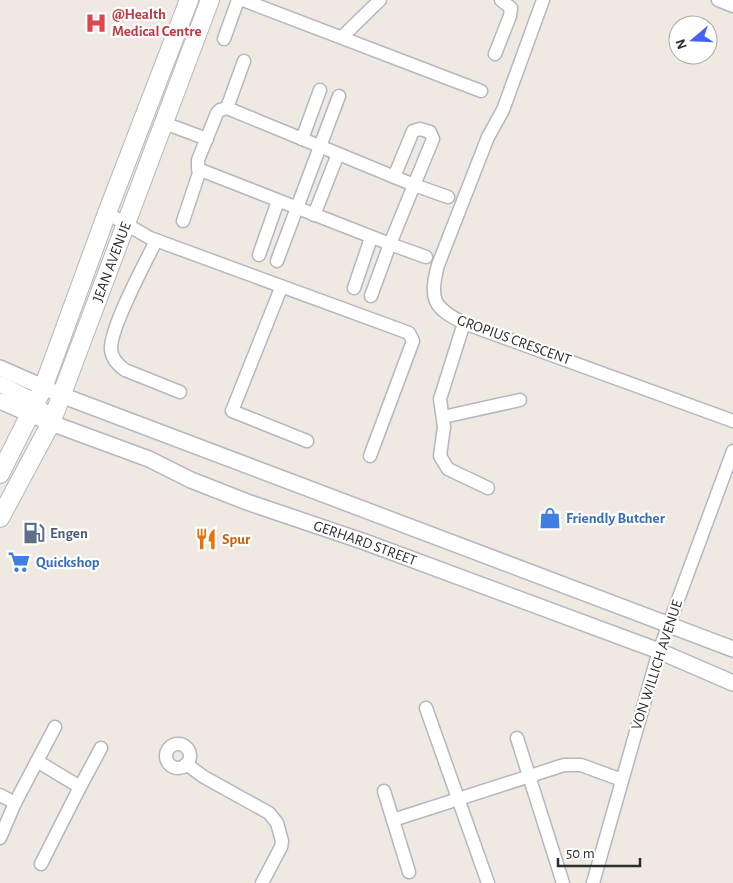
<svg xmlns="http://www.w3.org/2000/svg" width="733" height="883" viewBox="0 0 733 883" font-family="'Alegreya Sans',sans-serif">
<rect width="100%" height="100%" fill="#efe9e1"/>
<g fill="none" stroke-linecap="round" stroke-linejoin="round">
<!-- minor casing -->
<g stroke="#b4b7c1" stroke-width="15">
<g id="minor">
<polyline points="243,0 481,91"/>
<path d="M543,0l-40,110 -15,27 -50,128c-9,34 -5,43 26,58l269,98"/>
<polyline points="718,0 733,6"/>
<polyline points="342,37 380,0"/>
<polyline points="224,39 238,0"/>
<polyline points="495,54 510,16 511,8 501,0"/>
<polygon points="227,108 414,185 390,244 198,169 198,160 217,113 220,110"/>
<polyline points="227,108 244,61"/>
<polyline points="164,123 207,139"/>
<polyline points="302,139 320,90"/>
<polyline points="394,177 413,131 420,129 430,132 433,139 414,185 448,197"/>
<polyline points="107,213 150,238 409,333 413,341 370,456"/>
<polyline points="314,215 338,154"/>
<polyline points="183,221 200,170"/>
<path d="M156,241c-11,22 -45,85 -45,107 0,10 7,17 14,22l55,22"/>
<polyline points="259,255 278,201"/>
<polyline points="277,261 339,96"/>
<polyline points="281,288 232,411 307,441"/>
<polyline points="354,288 371,238"/>
<polyline points="371,296 390,244 426,257"/>
<polyline points="464,323 440,399 444,427 440,456 448,469 488,488"/>
<polyline points="443,417 520,400"/>
<polyline points="426,708 488,883"/>
<polyline points="517,738 563,883"/>
<circle cx="178" cy="756" r="12"/>
<polyline points="37,761 80,787 41,864"/>
<polyline points="186,764 204,777 269,813 277,823 282,841 281,847 262,883"/>
<polyline points="80,787 101,748"/>
<polyline points="384,791 409,872"/>
<polyline points="0,795 15,803 0,838"/>
<polyline points="15,803 55,727"/>
<polyline points="393,820 564,765 581,765 622,780"/>
<polyline points="593,883 659,651 733,451"/>
</g>
</g>
<!-- tertiary casing -->
<g stroke="#b4b7c1" stroke-width="18">
<g id="tertiary">
<polyline points="0,368 61,395 733,649"/>
<polyline points="0,384 28,398 43,411"/>
<path id="s1" d="M0,401l51,22 98,36 42,21 56,22 118,40 294,109 74,32"/>
</g>
</g>
<!-- secondary casing -->
<g stroke="#b4b7c1" stroke-width="20">
<g id="secondary">
<polyline points="0,474 43,388 107,213 189,0"/>
<path id="s2" d="M0,518l51,-95 159,-423"/>
</g>
</g>
<!-- minor -->
<use href="#minor" stroke="#fff" stroke-width="12"/>
<!-- tertiary -->
<use href="#tertiary" stroke="#fff" stroke-width="15"/>
<!-- secondary -->
<use href="#secondary" stroke="#fff" stroke-width="18"/>
</g>
<!-- icons -->
<defs>
<g id="hospital-bare" transform="scale(1.725)"><path d="M-5-5h3v3.5h4V-5h3V5h-3V1.5h-4V5h-3Z" fill="#e0444e" stroke="#fff" stroke-width="2.5" paint-order="stroke"/></g>
<g id="shop-bare" transform="scale(1.725)"><path d="M-5-2.5h2.3a2.7 3.5 0 0 1 5.4 0H5L5.5 6h-11ZM-1.5-2.5h3a1.5 2.3 0 0 0-3 0Z" fill="#3f7fe0" stroke="#fff" stroke-width="2.5" paint-order="stroke"/></g>
<g id="fuel-bare" transform="scale(1.725)"><path d="M-5.5-6h7V0h2V4h1.3V-2.5L3-4.5l.8-.8L6-3V5H2.5V1h-1V6h-7ZM-4.2-4.7v3.2H.2V-4.7Z" fill="#5c6f8a" stroke="#fff" stroke-width="2.5" paint-order="stroke"/></g>
<g id="restaurant-bare" transform="scale(1.725)"><path d="M-5-6h1v4h1v-4h1v4h1v-4h1v5L-1.5 .5V6h-2V.5L-5-1ZM5-6V6H3V1.5H1.5Q1.5-4 5-6Z" fill="#e8710a" stroke="#fff" stroke-width="2.5" paint-order="stroke"/></g>
<g id="supermarket-bare" transform="scale(1.725)"><path d="M-6-5.5h2.5l.6 2H6L4.5 2H-2.5L-4.4-4H-6ZM-1.5 3.2a1.3 1.3 0 1 0 .1 0ZM3 3.2a1.3 1.3 0 1 0 .1 0Z" fill="#3f7fe0" stroke="#fff" stroke-width="2.5" paint-order="stroke"/></g>
</defs>
<g fill-rule="evenodd">
<use href="#hospital-bare" x="96" y="23"/>
<use href="#shop-bare" x="550" y="518"/>
<use href="#fuel-bare" x="34" y="533"/>
<use href="#restaurant-bare" x="206" y="539"/>
<use href="#supermarket-bare" x="19" y="562"/>
</g>
<g text-anchor="middle" dominant-baseline="central" stroke-width="4.5" stroke-linejoin="round" paint-order="stroke">
<!-- health labels -->
<g font-size="15" font-weight="bold" fill="#be3a42" stroke="#fff" text-anchor="start">
<text x="112" y="14">@Health<tspan x="112" dy="17">Medical Centre</tspan></text>
</g>
<!-- street labels -->
<g font-size="15" fill="#2e2e2e" stroke="#fff">
<text stroke="none"><textPath href="#s2" startOffset="280">JEAN AVENUE</textPath></text>
<text transform="translate(514 340) rotate(20)">GROPIUS CRESCENT</text>
<text stroke="none"><textPath href="#s1" startOffset="392">GERHARD STREET</textPath></text>
<text transform="translate(657 665) rotate(-72)">VON WILLICH AVENUE</text>
</g>
<!-- shop labels -->
<g font-size="15" font-weight="bold" fill="#366cbe" stroke="#fff" text-anchor="start">
<text x="566" y="518">Friendly Butcher</text>
<text x="36" y="562">Quickshop</text>
</g>
<!-- service labels -->
<g font-size="15" font-weight="bold" fill="#4e5e75" stroke="#fff" text-anchor="start">
<text x="50" y="533">Engen</text>
</g>
<!-- food labels -->
<g font-size="15" font-weight="bold" fill="#c56008" stroke="#fff" text-anchor="start">
<text x="222" y="539">Spur</text>
</g>
</g>
<!-- north arrow -->
<g transform="translate(693 40) rotate(251)"><circle r="24" fill="#ffffff" stroke="#ababab"/>
<path d="M0-4L9 19L0 12L-9 19Z" fill="#4264fb"/>
<text y="-8" font-size="14" font-weight="bold" text-anchor="middle" fill="#2e2e2e">N</text>
</g>
<!-- scale -->
<path d="M558 858v8h82v-8" fill="none" stroke="#2e2e2e" stroke-width="2.5"/>
<text x="566" y="858" font-size="15" fill="#2e2e2e" stroke="#ffffff" stroke-width="4" paint-order="stroke">50 m</text>
</svg>
